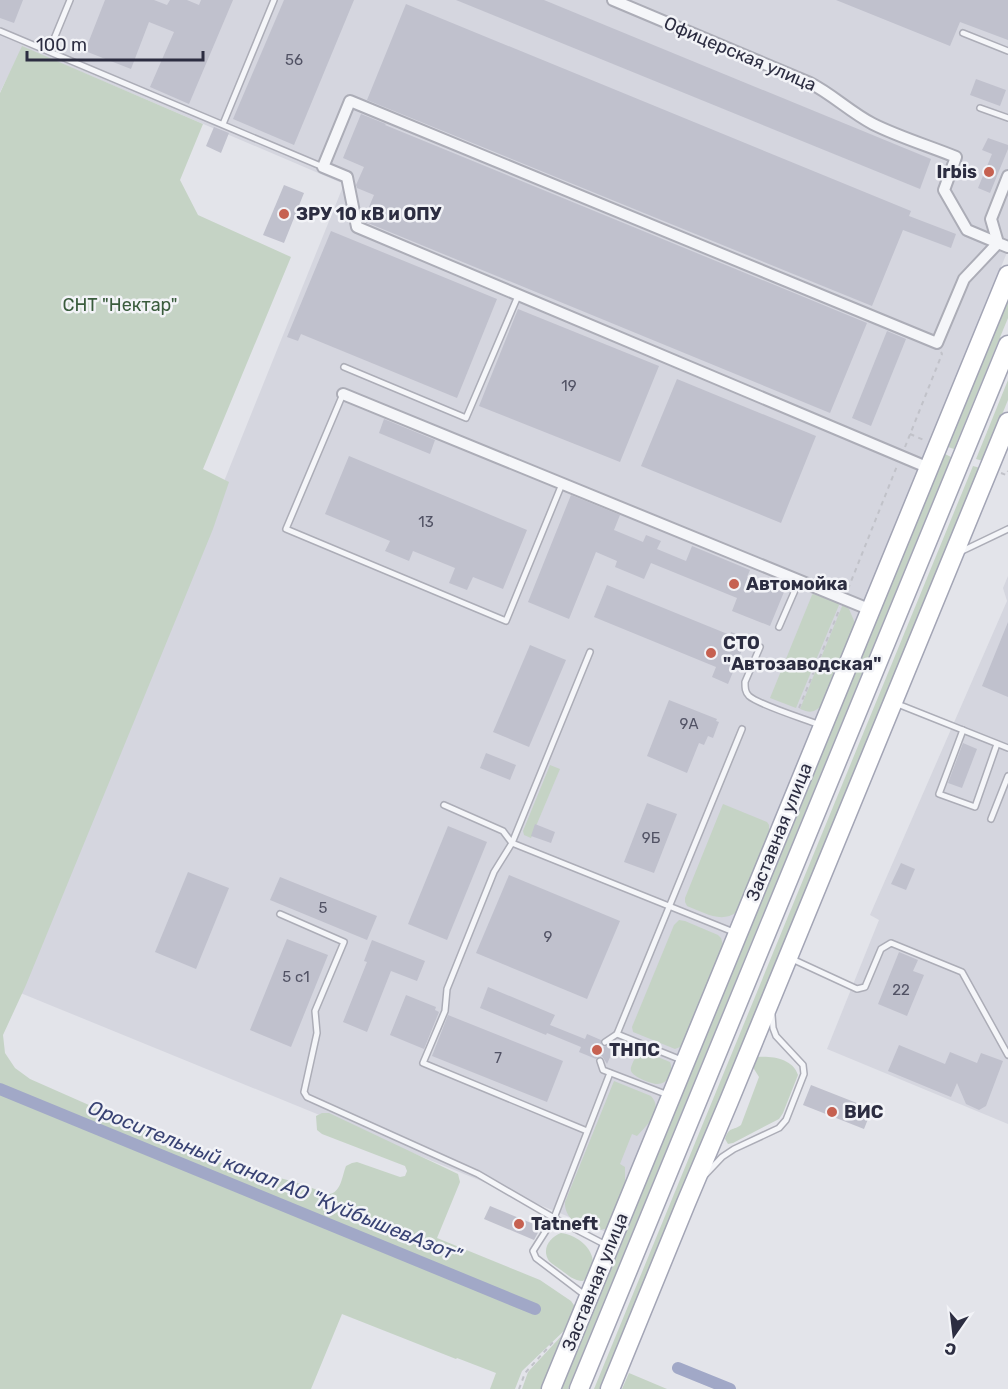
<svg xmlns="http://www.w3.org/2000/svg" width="1008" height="1389" viewBox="0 0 1008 1389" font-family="Rubik,sans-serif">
<rect width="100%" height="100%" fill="#e3e4ea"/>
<!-- built -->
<g fill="#d5d6df">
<polygon points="0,0 1008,0 1008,250 606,1232 18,992 344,184 23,47 0,92"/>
<polygon points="1008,576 1008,1124 827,1049 879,920 870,915 1007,601 1003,588"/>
</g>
<!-- green -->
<g fill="#c5d3c5">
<path d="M22,46l181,78 -23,56 18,35 93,42 -88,212 26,13 -16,47 -187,456 -23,50 2,18 10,15 15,11 188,83 77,20 34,12c12,-1 13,-18 17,-28l6,-3 5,-1 43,15 5,-1 2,-5 -2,-5 -83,-32 -5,-4 -1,-14 6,-3h7l129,61 2,8 -23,56 103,42 31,21 5,7 -8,19 -46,44 -7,18h-25l6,-16 -39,-15 -1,1 -114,-45 -31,75h-311v-1296z"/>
<polygon points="1008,300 1008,318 954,449 948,447"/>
<polygon points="1008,380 1008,400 983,461 976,459"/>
<polygon points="945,454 951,457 568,1389 560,1389"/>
<polygon points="973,466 980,468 601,1389 594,1389"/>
<polygon points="813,594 837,602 839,605 796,708 770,698 812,595"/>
<path d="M843,604l6,5 6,14 -33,82c-8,8 -12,8 -22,4z"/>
<polygon points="550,765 560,769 531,838 524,835 523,831"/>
<path d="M723,804l44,18 2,3v9l-32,78c-16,12 -34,0 -50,-6l-2,-4v-4z"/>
<polygon points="679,920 685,921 718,935 721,938 723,945 683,1045 680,1047 675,1049 633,1032 632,1027 674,925"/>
<path d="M643,1051l27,11c2,5 1,8 -1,14 -2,5 -6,8 -12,8 -5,0 -24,-7 -26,-13 -1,-3 1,-6 2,-9 3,-6 5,-8 10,-11z"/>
<path d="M758,1057c15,-1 35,2 40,18l-15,38 -4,6 -46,24 -5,1 -3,-5c4,-13 8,-8 16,-14l18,-48 -5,-8v-4z"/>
<path d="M614,1081l37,15c13,14 -4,29 -14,40l-5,-2 -12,30 5,3v18l-17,43 -12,3c-15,-3 -32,-12 -31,-29z"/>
<path d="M561,1233c24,3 45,29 22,48 -9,0 -15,-6 -22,-11 -4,-3 -9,-6 -12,-9 -8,-12 1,-24 12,-28z"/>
<polygon points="565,1332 541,1389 522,1389 528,1372"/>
<polygon points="629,1373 667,1389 622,1389"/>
</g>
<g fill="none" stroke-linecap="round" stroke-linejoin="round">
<!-- canal -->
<g stroke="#a1a8c7" stroke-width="12">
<polyline points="0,1089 535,1309"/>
<polyline points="678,1368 730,1389"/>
</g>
</g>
<!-- building -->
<g fill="#c0c1cd">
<polygon points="0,0 23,0 14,23 0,18"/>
<polygon points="105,0 154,0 167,5 170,0 187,0 199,5 201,0 233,0 189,104 150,87 174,32 149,22 131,69 85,51"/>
<polygon points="284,0 354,0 294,145 233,119"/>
<polygon points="456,0 544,0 931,159 920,189"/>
<polygon points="836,0 1008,0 1008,40 960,22 950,46"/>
<polygon points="406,4 911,211 909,216 956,234 951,248 903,230 872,306 367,100"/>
<polygon points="976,79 1006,90 1000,106 970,95"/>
<polygon points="361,114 386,124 385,125 867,323 830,413 363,221 374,195 357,188 356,185 364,167 343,158"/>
<polygon points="214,127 229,133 221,153 206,146"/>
<polygon points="988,138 1008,145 1008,149 990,193 978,188 992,154 982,150"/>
<polygon points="284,185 304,193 284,243 263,235"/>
<polygon points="331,231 497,299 457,398 301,334 298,341 287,337"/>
<polygon points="518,309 659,366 620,462 479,406"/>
<polygon points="887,331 906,339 871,426 852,418"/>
<polygon points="677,379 816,436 781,523 641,466"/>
<polygon points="384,419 435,440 430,454 379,433"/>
<polygon points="349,456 527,530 503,589 473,577 467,590 449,583 455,568 413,551 409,561 385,551 390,541 325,514"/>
<polygon points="571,495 620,515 614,530 643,542 646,535 661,541 657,549 686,561 692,546 750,570 747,577 784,592 770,626 732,611 737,598 651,563 644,579 615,567 617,561 596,552 569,619 528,602"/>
<polygon points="607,585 730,635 731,632 747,638 728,684 712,677 716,667 594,617"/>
<polygon points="1008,622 1008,697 982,686"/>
<polygon points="530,645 566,660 529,747 493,732"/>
<polygon points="669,700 717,719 716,721 719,722 713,738 708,736 704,745 699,743 687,773 647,756"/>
<polygon points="963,743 977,749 962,788 948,783"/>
<polygon points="486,753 516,765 510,780 480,768"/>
<polygon points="647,803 677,814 654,873 624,862"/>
<polygon points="535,824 555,832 551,843 531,836"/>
<polygon points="448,826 487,842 447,940 408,924"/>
<polygon points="901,863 915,869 906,890 891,884"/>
<polygon points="188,872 229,888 196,969 155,952"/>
<polygon points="509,875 620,921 587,999 476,953"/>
<polygon points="280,877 377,916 367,940 270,900"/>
<polygon points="287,939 328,955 291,1047 250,1030"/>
<polygon points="372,940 425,961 417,981 391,971 367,1032 343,1022 367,962 364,961"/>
<polygon points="899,952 918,960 913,971 924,975 907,1016 878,1004"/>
<polygon points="488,987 555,1015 550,1025 585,1039 587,1034 601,1040 601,1044 603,1047 611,1044 615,1046 607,1064 602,1056 598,1057 596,1059 579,1052 581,1047 547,1033 546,1035 480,1008"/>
<polygon points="406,995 436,1007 435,1010 439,1012 424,1049 390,1035"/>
<polygon points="448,1015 563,1061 547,1102 432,1056"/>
<polygon points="899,1045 945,1064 950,1052 977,1063 981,1053 1003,1061 986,1106 979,1110 966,1104 957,1083 951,1097 888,1071"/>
<polygon points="811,1085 872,1109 864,1129 803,1105"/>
<polygon points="490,1206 541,1227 534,1240 484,1219"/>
</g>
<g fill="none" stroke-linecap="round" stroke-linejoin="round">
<!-- lane casing -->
<g stroke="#acadb7" stroke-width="8">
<g id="lane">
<polyline points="0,31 323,167"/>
<polyline points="963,33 1008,51"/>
<polyline points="49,51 70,0"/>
<polyline points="980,108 1008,118"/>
<polyline points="223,124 274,0"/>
<polyline points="344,367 466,418 518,296"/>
<polyline points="343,394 286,529 506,621 562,484"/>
<polyline points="960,552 1008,529"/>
<polyline points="779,627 799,581"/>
<path d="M760,647l-15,35c0,6 0,10 4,14 10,9 56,23 71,29"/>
<polyline points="895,703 1008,748"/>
<polyline points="963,730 939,794 975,807 997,744"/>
<polyline points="444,805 503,831 512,843 736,933"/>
<polyline points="991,819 1008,776"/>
<polyline points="280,914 344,942 315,1011 317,1033 304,1092 307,1097 478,1174 554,1218 610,1073"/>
<polyline points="792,959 857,989 865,987 881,949 891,943 962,972 1008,1055"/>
<polyline points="617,1034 742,729"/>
<polyline points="605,1042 617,1034 684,1061"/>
<polyline points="600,1061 603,1070 668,1095"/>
<polyline points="587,1131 423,1063 445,1011 447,989 494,872 512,843 590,652"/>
<polyline points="705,1175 722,1157 734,1149 779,1128 786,1120 804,1074 803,1065 776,1036 773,1028 772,1015"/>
<polyline points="586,1296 536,1258 533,1251 554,1218 608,1246"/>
</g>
</g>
<!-- street casing -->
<g stroke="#acadb7" stroke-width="14">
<g id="street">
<path d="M613,0l197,83c22,11 40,29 63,41 26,13 56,22 83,33l-12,33 23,40 31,13 -34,36 -27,64 -587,-242 -27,66 24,10 10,50 572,241"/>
<polyline points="1008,176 991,219 998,243 1008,247"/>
<polyline points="343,394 871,610"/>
</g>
</g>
<!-- primary casing -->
<g stroke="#a3a5b5" stroke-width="21">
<g id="primary">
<polyline points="551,1389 1008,275"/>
<polyline points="579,1389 1008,345"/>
<polyline points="610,1389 686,1203 729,1101 1008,422"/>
</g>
</g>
<!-- path -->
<g stroke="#c1c2c9" stroke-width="2" stroke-dasharray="4.5 4.5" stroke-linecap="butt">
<polyline points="910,434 924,440"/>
<polyline points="905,447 942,354 941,352"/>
<polyline points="1001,473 1006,475 1008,471"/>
<polyline points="848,589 897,466"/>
<polyline points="799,708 840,608"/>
<polyline points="519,1389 525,1373 554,1341"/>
</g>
<!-- lane -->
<use href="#lane" stroke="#f5f6f9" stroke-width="5"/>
<!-- street -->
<use href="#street" stroke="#f5f6f9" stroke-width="10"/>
<!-- primary -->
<use href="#primary" stroke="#fff" stroke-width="18"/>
</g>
<!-- markers -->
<g fill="#c66151" stroke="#f2f3f7" stroke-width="2">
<circle cx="989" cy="172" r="6"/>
<circle cx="284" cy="214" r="6"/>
<circle cx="734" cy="584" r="6"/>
<circle cx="711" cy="653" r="6"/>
<circle cx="597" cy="1050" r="6"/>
<circle cx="832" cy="1112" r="6"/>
<circle cx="519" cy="1224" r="6"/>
</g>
<g text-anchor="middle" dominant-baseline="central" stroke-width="5" stroke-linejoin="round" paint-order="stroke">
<!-- number labels -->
<g font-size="15" fill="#515264">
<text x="294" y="60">56</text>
<text x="569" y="386">19</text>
<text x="426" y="522">13</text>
<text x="689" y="724">9А</text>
<text x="651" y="838">9Б</text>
<text x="323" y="908">5</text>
<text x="548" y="937">9</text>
<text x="296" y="977">5 с1</text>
<text x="901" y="990">22</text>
<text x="498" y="1058">7</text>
</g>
<!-- street labels -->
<g font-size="18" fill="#2c2d41" stroke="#f2f3f7">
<text transform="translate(740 54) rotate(23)">Офицерская улица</text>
<text transform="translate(779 832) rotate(-68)">Заставная улица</text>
<text transform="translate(595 1282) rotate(-68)">Заставная улица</text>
</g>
<!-- poi labels -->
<g font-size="18" font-weight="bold" fill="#2c2d41" stroke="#f2f3f7" text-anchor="start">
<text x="977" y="172" text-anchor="end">Irbis</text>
<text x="296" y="214">ЗРУ 10 кВ и ОПУ</text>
<text x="746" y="584">Автомойка</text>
<text x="723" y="643">СТО<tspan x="723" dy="21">"Автозаводская"</tspan></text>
<text x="609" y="1050">ТНПС</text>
<text x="844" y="1112">ВИС</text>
<text x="531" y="1224">Tatneft</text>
</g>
<!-- park labels -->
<g font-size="18" fill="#3a5c3d" stroke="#f2f3f7">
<text x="120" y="305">СНТ "Нектар"</text>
</g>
<!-- water labels -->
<g font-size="20" font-style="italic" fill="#384273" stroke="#f2f3f7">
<text transform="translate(275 1181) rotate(22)">Оросительный канал АО "КуйбышевАзот"</text>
</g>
</g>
<!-- north arrow -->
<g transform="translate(954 1335) rotate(194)" stroke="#f2f3f7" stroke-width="4.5" paint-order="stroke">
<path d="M0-4.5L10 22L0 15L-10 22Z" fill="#2c2d41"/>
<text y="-9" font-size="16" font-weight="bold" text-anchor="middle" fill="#2c2d41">С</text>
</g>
<!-- scale -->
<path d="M27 51v9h176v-9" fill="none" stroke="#2c2d41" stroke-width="3"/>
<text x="36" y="51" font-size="18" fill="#2c2d41" stroke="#f2f3f7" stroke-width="4.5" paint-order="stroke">100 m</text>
</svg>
